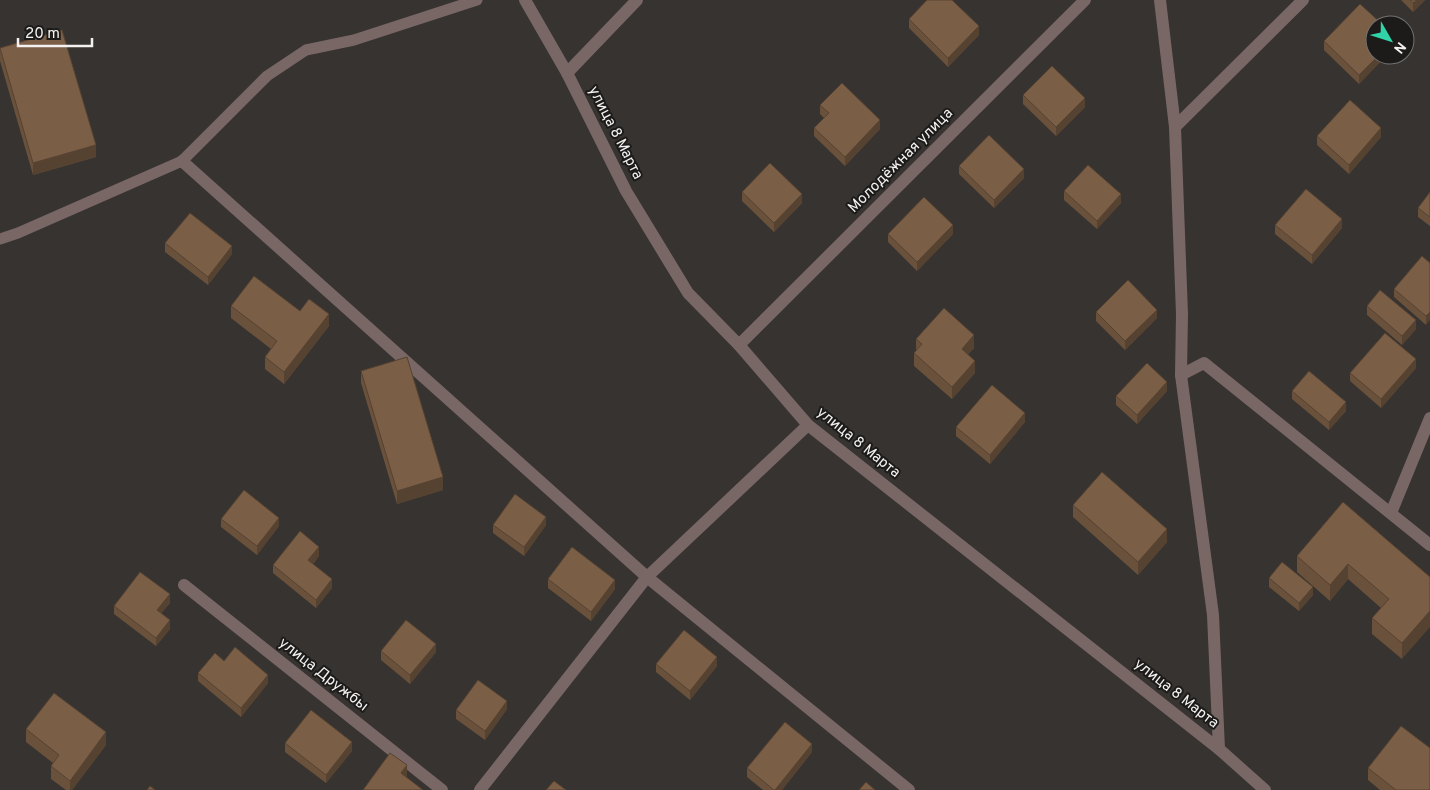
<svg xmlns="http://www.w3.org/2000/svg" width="1430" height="790" viewBox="0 0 1430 790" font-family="Overpass,sans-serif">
<rect width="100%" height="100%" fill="#363330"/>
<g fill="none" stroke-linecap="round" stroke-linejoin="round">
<!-- service -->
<polyline stroke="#796766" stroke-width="11" points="0,239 18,233 182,161 267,76 306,50 354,40 477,0"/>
<!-- minor -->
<g stroke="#796766" stroke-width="12">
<polyline points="525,0 567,73 626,191 688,293 739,345 808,425 1219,749 1265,790"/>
<polyline points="1160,0 1175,127 1182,314 1181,375 1213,615 1219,749"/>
<polyline points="567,73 637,0"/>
<polyline points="1175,127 1303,0"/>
<polyline points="182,161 647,577 909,790"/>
<polyline points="739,345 1085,0"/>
<polyline points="1181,375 1204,363 1430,545"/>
<polyline points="1391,513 1430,418"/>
<polyline points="184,585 442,790"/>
<polyline points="480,790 647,577 808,425"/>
</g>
</g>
<!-- wall -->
<g fill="#6a513c">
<polygon points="1401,0 1425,0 1413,12"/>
<polygon points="909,19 979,35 948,67 909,28"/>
<polygon points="1324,41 1375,55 1387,55 1359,84 1324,50"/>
<polygon points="0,48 96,157 33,175 0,61"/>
<polygon points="1023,95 1085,107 1056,136 1023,104"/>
<polygon points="820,105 880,129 845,166 814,136 814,128 824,118 820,114"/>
<polygon points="1317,136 1381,137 1349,174 1317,145"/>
<polygon points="959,166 1024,178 994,208 959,174"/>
<polygon points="1064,191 1121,203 1097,229 1064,200"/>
<polygon points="742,192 802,203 774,232 742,201"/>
<polygon points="1430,192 1430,226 1418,217 1418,208"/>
<polygon points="1275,225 1342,228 1312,264 1275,234"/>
<polygon points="888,234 953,234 917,271 888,242"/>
<polygon points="165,243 232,254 208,285 165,252"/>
<polygon points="1430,263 1426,325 1394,297 1394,289"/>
<polygon points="231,306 300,311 329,326 284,384 265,369 265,357 271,349 231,318"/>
<polygon points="1367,306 1416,329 1402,345 1367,315"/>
<polygon points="1096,312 1157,318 1125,350 1096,321"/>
<polygon points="916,339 974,348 968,354 975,373 952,399 914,366 914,353 916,351"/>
<polygon points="1416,368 1381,408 1350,381 1350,373"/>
<polygon points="361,371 443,490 397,504 361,383"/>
<polygon points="1167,391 1137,424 1116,405 1116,396"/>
<polygon points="1292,391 1346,411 1329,430 1292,399"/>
<polygon points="1025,422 990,464 956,436 956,427"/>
<polygon points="1343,502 1430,577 1402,659 1372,634 1372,618 1381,608 1348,579 1330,601 1297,572 1297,556"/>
<polygon points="1073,505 1167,542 1138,575 1073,517"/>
<polygon points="221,519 279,526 257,555 221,527"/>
<polygon points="493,525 546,525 524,556 493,533"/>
<polygon points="319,556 313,564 332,588 316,608 273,573 273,565"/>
<polygon points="1269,578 1313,595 1299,611 1269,587"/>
<polygon points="548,579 615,589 591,621 548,588"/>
<polygon points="170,603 161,613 170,629 156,646 114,614 114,606"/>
<polygon points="381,651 436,652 410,684 381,660"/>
<polygon points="224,661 268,683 241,717 198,681 198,673"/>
<polygon points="656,664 717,666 690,700 656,672"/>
<polygon points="507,709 485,740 456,719 456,710"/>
<polygon points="26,729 106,745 72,790 66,790 51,779 51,766 53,763 26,742"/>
<polygon points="285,743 352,751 326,783 285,752"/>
<polygon points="812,752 782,790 763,790 747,777 747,768"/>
<polygon points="1368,768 1430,790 1380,790 1368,780"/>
</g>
<!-- shaded-wall -->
<g fill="#564231">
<polygon points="1417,0 1425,0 1413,12 1413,3"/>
<polygon points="979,26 979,35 948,67 948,58"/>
<polygon points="1379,55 1387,55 1359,84 1359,75"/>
<polygon points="1085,98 1085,107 1056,136 1056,127"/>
<polygon points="880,120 880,129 845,166 845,157"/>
<polygon points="1381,128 1381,137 1349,174 1349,165"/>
<polygon points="96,145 96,157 33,175 33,163"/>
<polygon points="1024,169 1024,178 994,208 994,200"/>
<polygon points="802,194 802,203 774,232 774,223"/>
<polygon points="1121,194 1121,203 1097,229 1097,221"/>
<polygon points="1342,219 1342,228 1312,264 1312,255"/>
<polygon points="953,225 953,234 917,271 917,262"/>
<polygon points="232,246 232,254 208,285 208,277"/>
<polygon points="1157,310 1157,318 1125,350 1125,341"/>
<polygon points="1430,312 1430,320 1426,325 1426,316"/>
<polygon points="329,314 329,326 284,384 284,372"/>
<polygon points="1416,320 1416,329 1402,345 1402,336"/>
<polygon points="974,335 974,348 962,361 962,349"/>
<polygon points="1416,359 1416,368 1381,408 1381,399"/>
<polygon points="975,361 975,373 952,399 952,387"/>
<polygon points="1167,382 1167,391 1137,424 1137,415"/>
<polygon points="1346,402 1346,411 1329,430 1329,422"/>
<polygon points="1025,413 1025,422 990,464 990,455"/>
<polygon points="443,477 443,490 397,504 397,491"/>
<polygon points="546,517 546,525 524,556 524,547"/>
<polygon points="279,518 279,526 257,555 257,546"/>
<polygon points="1167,529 1167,542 1138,575 1138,562"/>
<polygon points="319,547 319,556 308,569 308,560"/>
<polygon points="1348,564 1348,579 1330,601 1330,585"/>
<polygon points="332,579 332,588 316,608 316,600"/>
<polygon points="615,580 615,589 591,621 591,612"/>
<polygon points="1313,587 1313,595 1299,611 1299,603"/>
<polygon points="170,594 170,603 157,619 157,610"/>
<polygon points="1430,611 1430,627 1402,659 1402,643"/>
<polygon points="170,620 170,629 156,646 156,638"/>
<polygon points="436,644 436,652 410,684 410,675"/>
<polygon points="717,657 717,666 690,700 690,691"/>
<polygon points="268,675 268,683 241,717 241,708"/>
<polygon points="507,701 507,709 485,740 485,731"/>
<polygon points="106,732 106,745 72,790 70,790 70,781"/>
<polygon points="352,742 352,751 326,783 326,775"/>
<polygon points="812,744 812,752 782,790 775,790"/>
<polygon points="407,765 407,778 401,773"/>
</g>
<!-- building -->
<g fill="#7b5e46" stroke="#564231">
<polygon points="927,0 952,0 979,26 948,58 909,19"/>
<polygon points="1410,0 1417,0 1413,3"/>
<polygon points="1360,4 1383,25 1375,25 1375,55 1379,55 1359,75 1324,41"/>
<polygon points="62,30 96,145 33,163 0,48"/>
<polygon points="1052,66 1085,98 1056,127 1023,95"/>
<polygon points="842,83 880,120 845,157 814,128 829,113 820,105"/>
<polygon points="1350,100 1381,128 1349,165 1317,136"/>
<polygon points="989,135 1024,169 994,200 959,166"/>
<polygon points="770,163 802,194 774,223 742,192"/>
<polygon points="1088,165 1121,194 1097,221 1064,191"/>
<polygon points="1306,189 1342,219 1312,255 1275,225"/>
<polygon points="1430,192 1430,217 1418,208"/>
<polygon points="924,197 953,225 917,262 888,234"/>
<polygon points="190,213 232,246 208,277 165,243"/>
<polygon points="1422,256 1430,263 1430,312 1426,316 1394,289"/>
<polygon points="254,276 300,311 309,299 329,314 284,372 265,357 277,341 231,306"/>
<polygon points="1128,280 1157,310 1125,341 1096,312"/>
<polygon points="1380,290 1416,320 1402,336 1367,306"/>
<polygon points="944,308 974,335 962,349 975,361 952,387 914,353 922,344 916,339"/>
<polygon points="1385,333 1416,359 1381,399 1350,373"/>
<polygon points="407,357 443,477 397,491 361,371"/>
<polygon points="1147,363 1167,382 1137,415 1116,396"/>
<polygon points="1309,371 1346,402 1329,422 1292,391"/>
<polygon points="992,385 1025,413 990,455 956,427"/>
<polygon points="1102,472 1167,529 1138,562 1073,505"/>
<polygon points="244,490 279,518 257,546 221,519"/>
<polygon points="515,494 546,517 524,547 493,525"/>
<polygon points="1343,502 1430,577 1430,611 1402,643 1372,618 1389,599 1348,564 1330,585 1297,556"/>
<polygon points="300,531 319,547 308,560 332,579 316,600 273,565"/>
<polygon points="572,547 615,580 591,612 548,579"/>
<polygon points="1282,562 1313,587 1299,603 1269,578"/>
<polygon points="140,572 170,594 157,610 170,620 156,638 114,606"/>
<polygon points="406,620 436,644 410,675 381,651"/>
<polygon points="684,630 717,657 690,691 656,664"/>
<polygon points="235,647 268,675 241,708 198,673 215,653 224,661"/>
<polygon points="478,680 507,701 485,731 456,710"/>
<polygon points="54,693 106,732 70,781 51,766 59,755 26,729"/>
<polygon points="311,710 352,742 326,775 285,743"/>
<polygon points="785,722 812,744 775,790 774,790 747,768"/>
<polygon points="1401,726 1430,748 1430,790 1396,790 1368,768"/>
<polygon points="390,753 407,765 401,773 423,790 363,790"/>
<polygon points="554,781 566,790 546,790"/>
<polygon points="866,782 875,790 859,790"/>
<polygon points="150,786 155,790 147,790"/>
</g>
<g text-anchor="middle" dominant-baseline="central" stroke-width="4" stroke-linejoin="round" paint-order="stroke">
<!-- street labels -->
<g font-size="15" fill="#f4f2f0" stroke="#1c1b1a">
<text transform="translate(615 133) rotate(63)">улица 8 Марта</text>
<text transform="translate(901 161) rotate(-45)">Молодёжная улица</text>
<text transform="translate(858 443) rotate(39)">улица 8 Марта</text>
<text transform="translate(323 675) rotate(38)">улица Дружбы</text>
<text transform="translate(1176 694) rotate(38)">улица 8 Марта</text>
</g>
</g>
<!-- north arrow -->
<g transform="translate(1390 40) rotate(129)"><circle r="24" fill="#1c1b1a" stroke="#727170"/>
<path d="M0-4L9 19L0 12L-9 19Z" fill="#31d4a9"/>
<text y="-8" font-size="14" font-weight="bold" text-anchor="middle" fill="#f4f2f0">N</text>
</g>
<!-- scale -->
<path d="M18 38v8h74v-8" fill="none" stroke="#f4f2f0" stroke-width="2.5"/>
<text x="25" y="38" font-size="15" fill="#f4f2f0" stroke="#1c1b1a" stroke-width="4" paint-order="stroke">20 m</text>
</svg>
